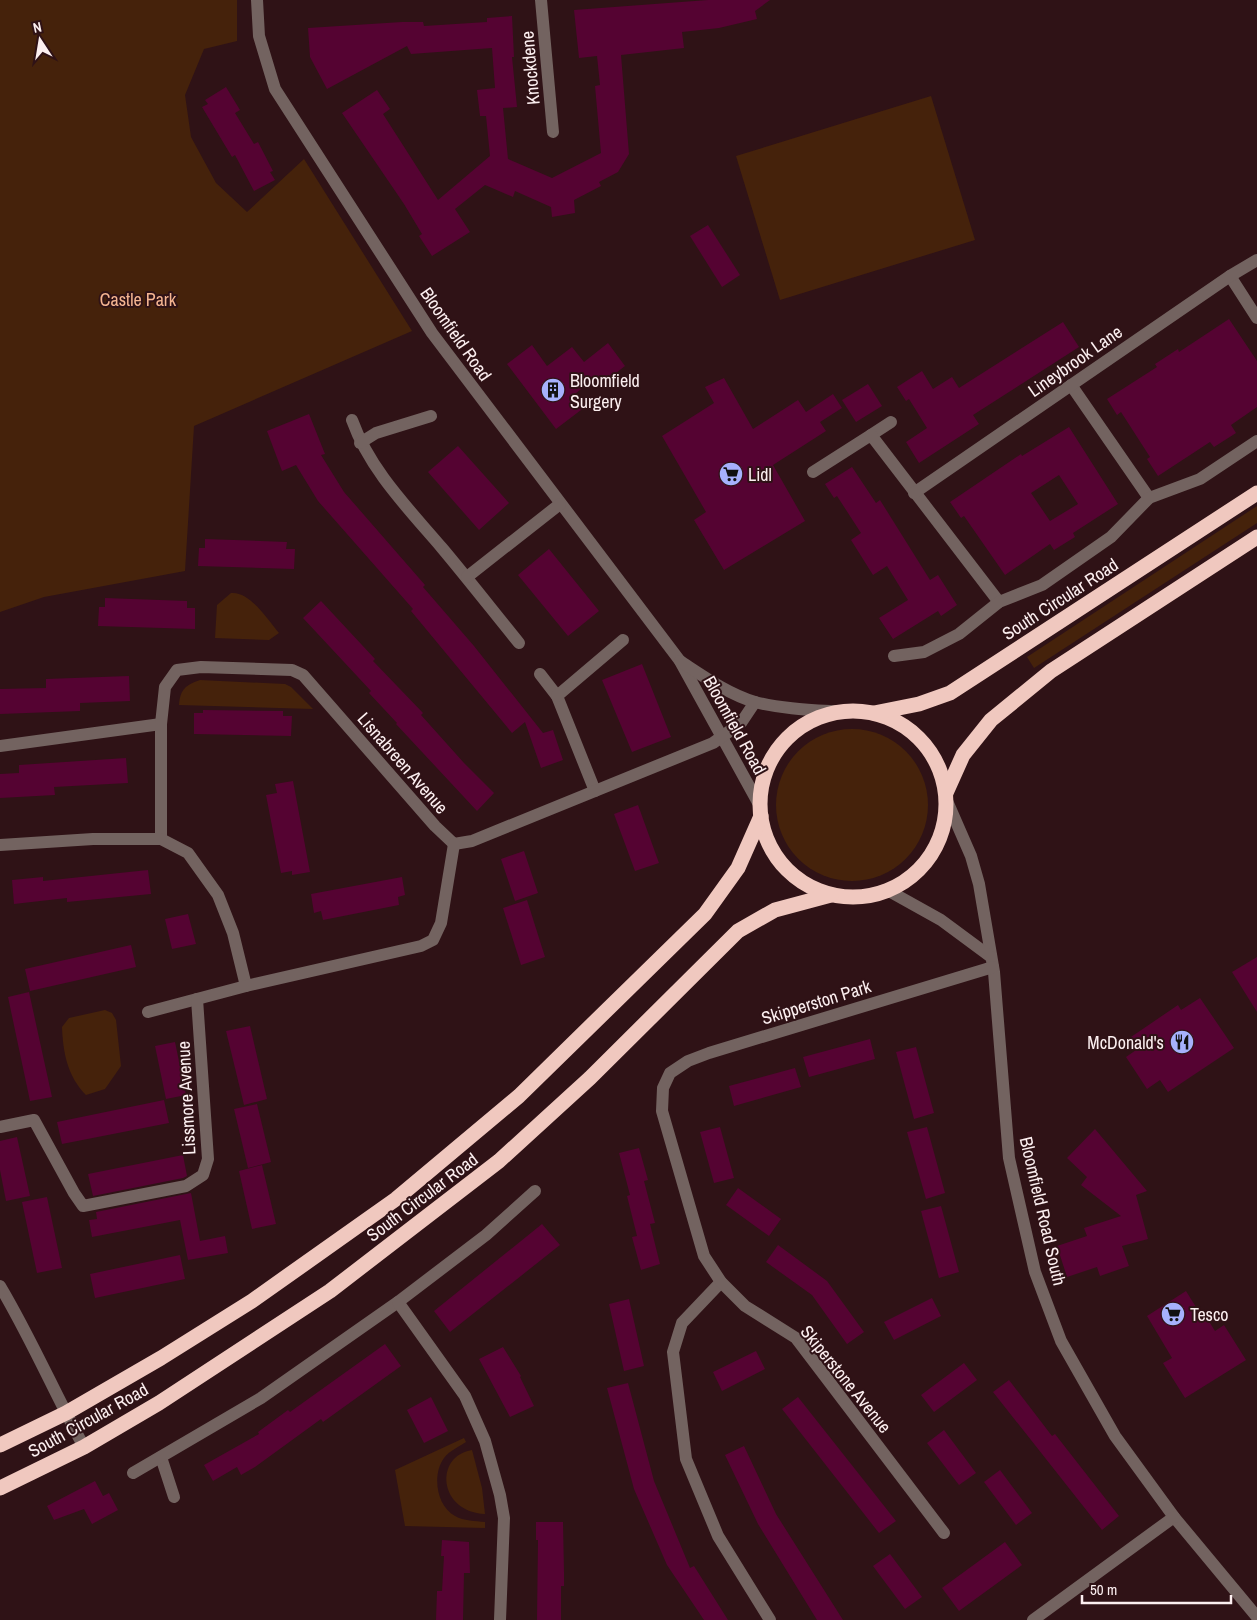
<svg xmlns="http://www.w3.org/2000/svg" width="1257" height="1620" viewBox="0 0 1257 1620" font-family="'Archivo Narrow',sans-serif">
<rect width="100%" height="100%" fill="#2f1216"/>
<!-- green -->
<g fill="#45220b">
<polygon points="0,0 237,0 237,41 204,49 185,95 191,137 216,183 247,212 304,159 412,331 194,426 185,571 44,597 0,612"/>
<polygon points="931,96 975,240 780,300 736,156"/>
<polygon points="1257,506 1257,523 1034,668 1027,657"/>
<path d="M231,593c19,-2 37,27 48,40l-10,7 -54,-2 2,-33z"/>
<path d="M200,680l85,4 6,3 22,22 -134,-4c1,-16 7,-20 21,-25z"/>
<circle cx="852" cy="805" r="76"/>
<path d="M105,1010l7,3 4,7 5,46 -16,23 -19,6c-19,-19 -23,-43 -24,-68l7,-9z"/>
<path d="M464,1438l2,4c-6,4 -17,9 -22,16 -12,16 -8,48 11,58 9,5 20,5 30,6v6l-80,-2 -10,-56z"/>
<path d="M472,1450l10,38 3,26c-47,-2 -51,-58 -13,-64z"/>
</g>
<!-- building -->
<g fill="#550332" fill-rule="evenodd">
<polygon points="708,0 770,0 755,11 757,19 719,28 682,32 684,48 621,55 629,154 618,172 599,182 601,186 574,200 575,213 552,217 551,207 515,191 513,197 485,185 455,209 470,232 432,256 419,236 422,234 404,204 342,113 377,90 390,109 383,114 438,200 490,156 486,116 480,116 477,90 495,88 492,48 411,54 407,46 327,89 310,57 308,28 402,22 423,22 424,26 487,22 487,18 512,16 514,57 512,57 517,107 503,108 508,159 552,178 601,153 595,86 600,85 597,56 579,58 574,10"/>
<polygon points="226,87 240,110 235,113 254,144 258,142 273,171 270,172 275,180 254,191 235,155 232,157 202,107 208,104 205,100"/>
<polygon points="708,225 740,275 722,287 690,236"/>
<polygon points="1229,319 1257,361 1257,407 1231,425 1236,433 1214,447 1210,442 1158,476 1147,459 1150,457 1121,412 1117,415 1107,399 1157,367 1155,364 1178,349 1179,352"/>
<polygon points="1063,322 1079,347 973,415 979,424 919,463 906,442 927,428 909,399 906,401 897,387 922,371 933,389 952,377 959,388"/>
<polygon points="608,343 625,366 603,383 598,376 571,397 581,410 556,429 507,364 532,345 547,366 572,347 584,362"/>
<polygon points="724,378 753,429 798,400 806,412 833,394 842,408 820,422 826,431 773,465 805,521 724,570 694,520 706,512 662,436 714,403 705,387"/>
<polygon points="868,384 882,406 856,422 842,400"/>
<polygon points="309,414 325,454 321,455 344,492 425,585 423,587 474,646 543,733 553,730 563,760 541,768 525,722 512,733 411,611 413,609 318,501 296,465 282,471 267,431"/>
<path d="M1069,427l49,77 -45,29 2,4 -21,13 -4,-6 -45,31 -41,-59 -3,2 -11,-16 71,-48 1,2zM1059,475l19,29 -28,17 -19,-28z"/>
<polygon points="458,446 509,503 479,530 428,472"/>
<polygon points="852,467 876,503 880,500 930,580 938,575 957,605 941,616 938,611 893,639 879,618 908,600 887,566 873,575 851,540 861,533 837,496 834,498 825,484"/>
<polygon points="205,539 287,542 286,549 295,549 294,569 198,566 199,548 205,548"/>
<polygon points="549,549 599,611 568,636 518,575"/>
<polygon points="105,598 187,601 187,608 195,608 195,629 98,626 99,607 105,607"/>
<polygon points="321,601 375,659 373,661 423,713 421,715 464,763 494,793 477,811 396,724 397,723 369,693 371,691 303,618"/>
<polygon points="642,664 671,737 632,752 602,680"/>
<polygon points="129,676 130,701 80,703 80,711 0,714 0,689 46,688 46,679"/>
<polygon points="203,710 283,711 283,716 292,716 291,736 194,734 194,713 203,713"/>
<polygon points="126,758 128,783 54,787 55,795 0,798 0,774 19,773 19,765"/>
<polygon points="293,781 310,872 292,875 292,871 281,873 266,795 277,793 275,784"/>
<polygon points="638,805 659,863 635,871 614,814"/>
<polygon points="524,851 538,893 515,901 501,859"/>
<polygon points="148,870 151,894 67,902 67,898 14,904 12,880 43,877 43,881"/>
<polygon points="402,877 405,895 398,897 399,905 323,920 321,911 314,913 311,894"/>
<polygon points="527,900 545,957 521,965 503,908"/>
<polygon points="188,914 196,944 172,949 165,919"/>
<polygon points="131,945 136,967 30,991 25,969"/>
<polygon points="1257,957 1257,1012 1232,972"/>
<polygon points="29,992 52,1097 30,1101 8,997"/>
<polygon points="1200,998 1234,1048 1168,1092 1160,1080 1147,1089 1126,1057 1139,1048 1131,1037 1178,1005 1181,1010"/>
<polygon points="250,1026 267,1099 244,1105 226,1031"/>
<polygon points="870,1039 875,1059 809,1077 803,1057"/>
<polygon points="175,1042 186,1095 166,1099 155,1046"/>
<polygon points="916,1047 934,1113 914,1119 896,1052"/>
<polygon points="795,1068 801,1087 734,1106 729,1086"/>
<polygon points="164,1100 169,1123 62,1144 57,1122"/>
<polygon points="257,1104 271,1162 248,1168 234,1109"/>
<polygon points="720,1127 734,1178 714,1183 700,1132"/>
<polygon points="927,1127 945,1193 926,1199 907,1132"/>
<polygon points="1095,1129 1147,1191 1136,1195 1148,1239 1122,1246 1129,1266 1100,1276 1097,1267 1067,1277 1057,1246 1087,1236 1084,1228 1121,1216 1081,1185 1087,1177 1067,1158"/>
<polygon points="17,1137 30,1196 6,1201 0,1170 0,1141"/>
<polygon points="639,1148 648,1180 644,1181 655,1223 650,1224 660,1264 641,1270 632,1237 637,1236 627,1196 630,1195 619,1153"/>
<polygon points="183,1155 187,1176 183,1178 93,1196 88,1174"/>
<polygon points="262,1165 276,1224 252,1229 239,1171"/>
<polygon points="738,1188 781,1219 769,1236 726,1205"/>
<polygon points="191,1193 200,1241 225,1236 228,1253 188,1260 180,1220 92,1237 89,1220 97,1219 96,1212"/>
<polygon points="47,1197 62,1268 37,1273 22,1202"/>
<polygon points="941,1206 959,1272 939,1278 921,1211"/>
<polygon points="542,1224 560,1245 450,1332 434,1311"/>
<polygon points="778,1245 827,1281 864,1332 847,1344 812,1295 766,1262"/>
<polygon points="180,1255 185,1279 95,1298 90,1274"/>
<polygon points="1186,1291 1199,1312 1202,1310 1215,1331 1224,1325 1246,1360 1185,1398 1163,1363 1172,1358 1147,1316"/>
<polygon points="932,1298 941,1316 894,1340 884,1322"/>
<polygon points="629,1299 644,1366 624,1371 609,1304"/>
<polygon points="385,1344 401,1366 323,1422 321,1419 255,1467 241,1475 237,1467 213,1481 204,1465 259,1434 258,1432 288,1410 290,1412"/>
<polygon points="503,1347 521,1376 520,1377 534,1406 510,1417 479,1359"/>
<polygon points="756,1351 765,1369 722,1391 713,1372"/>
<polygon points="964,1363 977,1380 934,1412 921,1395"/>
<polygon points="1009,1380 1052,1436 1055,1434 1119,1516 1102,1530 993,1392"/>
<polygon points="628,1383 654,1481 690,1568 694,1566 728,1620 704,1620 667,1565 634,1489 607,1388"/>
<polygon points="431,1397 448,1431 424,1443 407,1410"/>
<polygon points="798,1397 896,1521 879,1533 782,1409"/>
<polygon points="944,1430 976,1473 959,1485 927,1443"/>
<polygon points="744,1446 776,1514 843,1620 817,1620 758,1524 725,1455"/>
<polygon points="1000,1470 1032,1513 1016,1525 984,1482"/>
<polygon points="95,1481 103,1496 109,1493 118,1510 92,1524 84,1509 54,1520 47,1506"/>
<polygon points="536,1522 563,1522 564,1572 564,1586 561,1586 561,1620 537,1620 538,1540 536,1540"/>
<polygon points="442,1540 469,1542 470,1573 464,1573 463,1620 436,1620 437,1591 442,1591 444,1556 441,1556"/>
<polygon points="1005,1542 1022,1565 959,1611 942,1588"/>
<polygon points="890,1554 922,1597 905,1609 873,1566"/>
</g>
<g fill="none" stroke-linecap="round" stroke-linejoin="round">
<!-- minor -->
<g stroke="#736360" stroke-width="12">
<polyline points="257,0 259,36 275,89 432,333 680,661 760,806"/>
<polyline points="541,0 553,132"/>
<polyline points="1230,276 1257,318"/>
<polyline points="1071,385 1149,498"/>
<path d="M352,420c18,50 55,87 90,128 26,31 51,63 77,95"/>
<polyline points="871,435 891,422"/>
<polyline points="360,443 376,433 431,416"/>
<polyline points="813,472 871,435 999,602"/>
<polyline points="914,493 1230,276 1257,260"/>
<polyline points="467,577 560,504"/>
<polyline points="894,656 924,652 959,634 999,602 1042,585 1111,537 1149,498 1200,479 1257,441"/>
<path d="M680,661c23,15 48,33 75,41 28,7 60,8 89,10"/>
<polyline points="540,674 557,696 595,791"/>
<polyline points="557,696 623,640"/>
<polyline points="0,746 161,724"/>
<polyline points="947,801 971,856 979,884 994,972 1009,1158 1035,1272 1061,1341 1115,1436 1174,1517 1257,1617"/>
<polyline points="161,839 161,724 165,687 177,670 201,667 292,670 303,675 435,826 454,844 472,841 713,743 741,723 755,702"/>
<polyline points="0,845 93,839 161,839 188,853 218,895 233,933 246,986"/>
<polyline points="889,891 941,920 991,957"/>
<polyline points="148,1012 197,999"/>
<polyline points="0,1127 34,1120 74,1193 83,1206 186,1186 203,1175 208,1159 197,999 246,986 421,946 433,940 441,923 454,844"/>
<polyline points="721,1282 682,1323 673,1352 686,1459 718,1536 770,1620"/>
<path d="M0,1286c31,52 55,108 84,161"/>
<polyline points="161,1457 174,1497"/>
<polyline points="133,1473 261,1398 398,1302"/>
<polyline points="944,1533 796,1338 745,1306 721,1282 704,1256 662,1111 663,1088 670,1073 688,1061 709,1053 993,967"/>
<polyline points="500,1620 504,1518 500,1495 485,1441 465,1396 398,1302 486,1235 535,1191"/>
<polyline points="1033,1620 1174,1517"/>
</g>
<!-- highway -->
<g stroke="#f0c8bf" stroke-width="15">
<circle cx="853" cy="804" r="93"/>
<polyline points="874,713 919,704 950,693 1257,493"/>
<polyline points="946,793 963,755 991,720 1051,671 1257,537"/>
<polyline points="0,1445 66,1413 161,1358 252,1301 396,1199 519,1096 705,914 738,868 761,816"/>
<polyline points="0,1488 84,1447 159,1403 330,1291 499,1161 590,1078 738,931 775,910 831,895"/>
</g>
</g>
<!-- icons -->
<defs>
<g id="building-disc" transform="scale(1.25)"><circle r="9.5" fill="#a6b1fc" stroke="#2f1216"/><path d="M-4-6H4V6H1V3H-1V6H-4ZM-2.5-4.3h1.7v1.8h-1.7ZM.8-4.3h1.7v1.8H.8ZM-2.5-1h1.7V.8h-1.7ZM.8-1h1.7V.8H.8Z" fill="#111"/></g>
<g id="supermarket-disc" transform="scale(1.25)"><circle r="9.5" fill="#a6b1fc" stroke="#2f1216"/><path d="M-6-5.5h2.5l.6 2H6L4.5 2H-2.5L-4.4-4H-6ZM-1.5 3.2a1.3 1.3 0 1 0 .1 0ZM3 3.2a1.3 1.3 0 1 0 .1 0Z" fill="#111"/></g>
<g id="restaurant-disc" transform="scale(1.25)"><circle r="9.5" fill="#a6b1fc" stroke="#2f1216"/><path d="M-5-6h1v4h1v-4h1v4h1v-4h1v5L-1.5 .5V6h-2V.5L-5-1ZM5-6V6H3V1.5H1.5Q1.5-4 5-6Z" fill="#111"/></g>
</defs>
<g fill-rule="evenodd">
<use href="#building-disc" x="553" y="390"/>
<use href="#supermarket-disc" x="731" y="474"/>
<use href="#restaurant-disc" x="1182" y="1042"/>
<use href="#supermarket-disc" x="1173" y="1314"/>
</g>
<g text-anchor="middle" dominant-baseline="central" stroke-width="4" stroke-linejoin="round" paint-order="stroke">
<!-- street labels -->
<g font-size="18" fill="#fceff0" stroke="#2f1216">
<text transform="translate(530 68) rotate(-95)">Knockdene</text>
<text transform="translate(456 334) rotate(55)">Bloomfield Road</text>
<text transform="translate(1075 361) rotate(-35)">Lineybrook Lane</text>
<text transform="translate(1060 599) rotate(-33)">South Circular Road</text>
<text transform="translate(735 725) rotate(61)">Bloomfield Road</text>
<text transform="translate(403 763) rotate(49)">Lisnabreen Avenue</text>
<text transform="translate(816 1002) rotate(-17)">Skipperston Park</text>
<text transform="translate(186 1098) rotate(-93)">Lissmore Avenue</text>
<text transform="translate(422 1197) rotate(-37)">South Circular Road</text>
<text transform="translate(1043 1211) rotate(77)">Bloomfield Road South</text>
<text transform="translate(846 1379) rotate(51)">Skiperstone Avenue</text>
<text transform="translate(88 1420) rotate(-29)">South Circular Road</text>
</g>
<!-- park labels -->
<g font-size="18" fill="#f6b692" stroke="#2f1216">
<text x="138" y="299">Castle Park</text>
</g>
<!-- poi labels -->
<g font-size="18" fill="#fceff0" stroke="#2f1216" text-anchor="start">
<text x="570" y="380">Bloomfield<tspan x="570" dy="21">Surgery</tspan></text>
<text x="748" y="474">Lidl</text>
<text x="1164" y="1042" text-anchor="end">McDonald's</text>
<text x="1190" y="1314">Tesco</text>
</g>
</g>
<!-- north arrow -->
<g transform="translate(40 40) rotate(348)" stroke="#2f1216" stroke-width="4" paint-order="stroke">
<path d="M0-4L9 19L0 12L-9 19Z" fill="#fceff0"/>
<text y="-8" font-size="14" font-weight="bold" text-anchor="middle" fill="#fceff0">N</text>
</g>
<!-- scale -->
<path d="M1082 1595v8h149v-8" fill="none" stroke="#fceff0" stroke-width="2.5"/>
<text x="1090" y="1595" font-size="15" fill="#fceff0" stroke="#2f1216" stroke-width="4" paint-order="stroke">50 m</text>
</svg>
